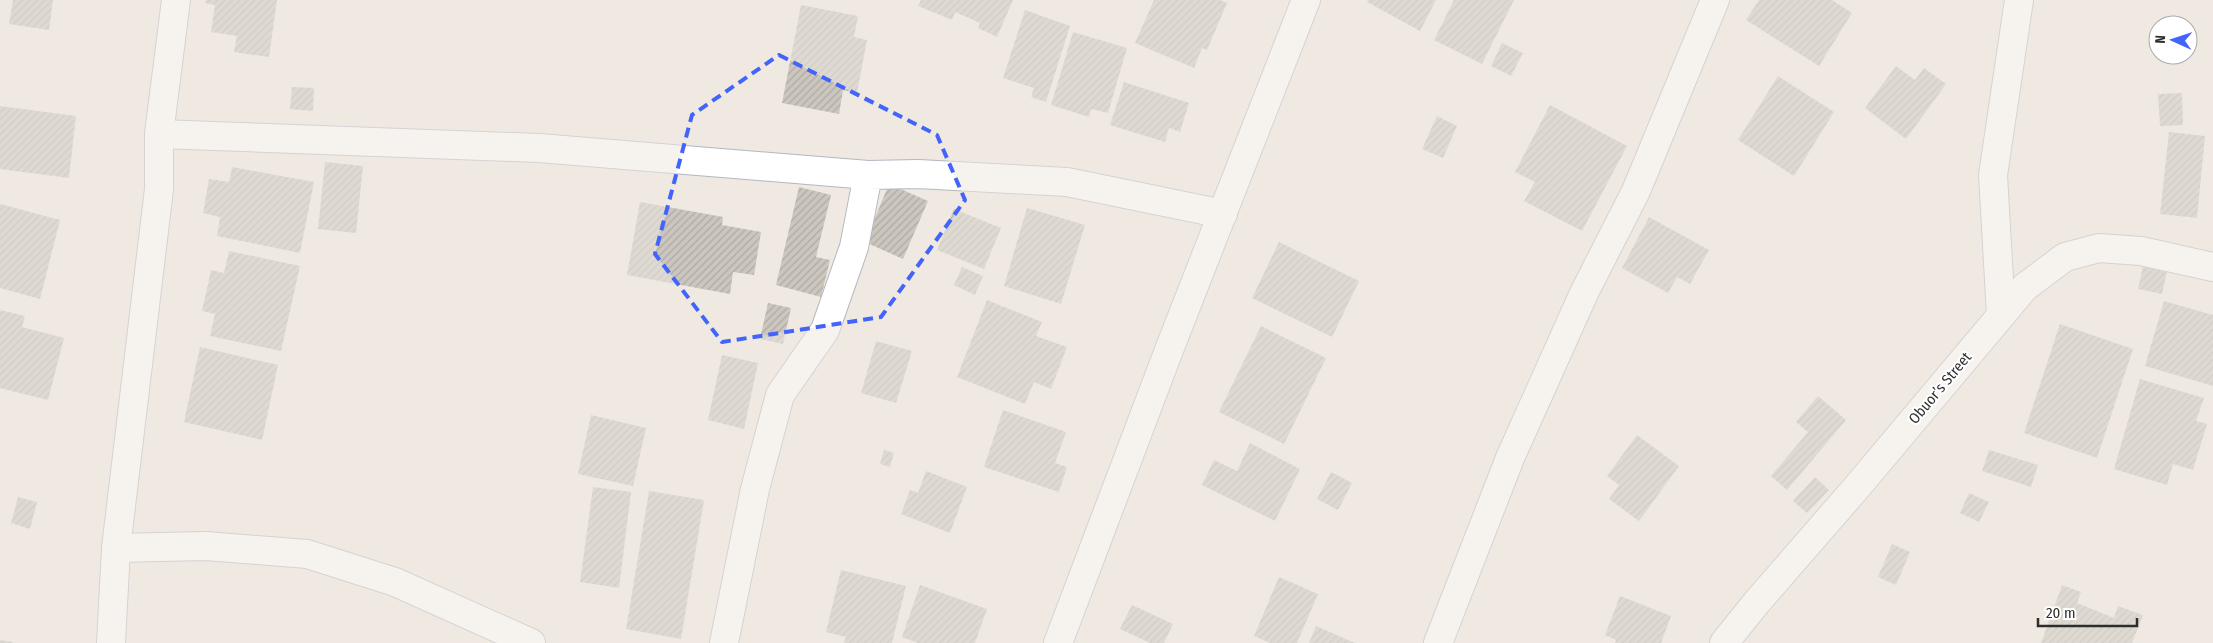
<svg xmlns="http://www.w3.org/2000/svg" width="2213" height="643" viewBox="0 0 2213 643" font-family="'Fira Sans Condensed',sans-serif">
<defs>
<pattern id="building-hatch" width="6" height="6" patternUnits="userSpaceOnUse" patternTransform="scale(1.25)"><rect width="6" height="6" fill="#cbc7bf"/><path d="M-1 1l2-2M0 6l6-6M5 7l2-2" fill="none" stroke="#afaba4"/></pattern>
</defs>
<rect width="100%" height="100%" fill="#efe9e1"/>
<!-- building -->
<g fill="url(#building-hatch)">
<polygon points="13,0 53,0 49,30 9,24"/>
<polygon points="206,0 277,0 269,57 234,52 237,36 211,32 215,5 205,3"/>
<polygon points="921,0 1013,0 997,37 978,28 980,23 955,12 952,20 918,6"/>
<polygon points="1154,0 1220,0 1227,3 1207,50 1202,48 1194,68 1135,43"/>
<polygon points="1368,0 1436,0 1420,31 1367,2"/>
<polygon points="1454,0 1514,0 1482,64 1434,40"/>
<polygon points="1759,0 1832,0 1852,13 1819,66 1746,20"/>
<polygon points="801,5 858,16 854,37 867,40 857,93 843,90 839,114 782,103"/>
<polygon points="1025,10 1070,26 1046,102 1031,97 1034,88 1003,78"/>
<polygon points="1073,32 1127,48 1108,113 1091,109 1089,117 1051,105"/>
<polygon points="1502,43 1523,53 1511,76 1491,66"/>
<polygon points="1896,66 1915,80 1924,68 1946,84 1906,139 1865,108"/>
<polygon points="1778,76 1834,112 1794,176 1738,140"/>
<polygon points="1124,82 1189,103 1180,132 1169,128 1165,142 1110,125"/>
<polygon points="292,87 314,88 313,111 290,109"/>
<polygon points="2182,93 2183,125 2160,126 2158,94"/>
<polygon points="1550,105 1627,146 1582,231 1524,201 1535,182 1515,172"/>
<polygon points="0,106 76,116 69,178 0,169"/>
<polygon points="1437,116 1457,126 1443,158 1422,149"/>
<polygon points="2169,132 2205,136 2197,218 2160,214"/>
<polygon points="325,162 363,166 356,233 318,229"/>
<polygon points="232,167 314,182 300,253 217,236 220,217 203,213 209,179 229,182"/>
<polygon points="889,184 928,201 903,259 865,242"/>
<polygon points="799,187 831,195 816,257 830,260 821,297 776,285"/>
<polygon points="640,202 723,217 722,225 761,232 754,275 733,272 730,294 627,275"/>
<polygon points="0,204 60,220 40,299 0,288"/>
<polygon points="1027,208 1085,225 1061,304 1004,286"/>
<polygon points="954,209 1001,228 984,269 937,250"/>
<polygon points="1649,217 1709,250 1690,284 1677,277 1668,293 1622,268"/>
<polygon points="1279,242 1359,281 1332,337 1252,298"/>
<polygon points="229,251 300,266 281,351 210,336 215,314 202,311 211,270 224,273"/>
<polygon points="2143,266 2167,271 2162,294 2138,289"/>
<polygon points="962,267 983,276 975,295 954,285"/>
<polygon points="987,300 1042,322 1036,336 1067,347 1051,389 1034,382 1025,404 957,377"/>
<polygon points="2164,301 2213,315 2213,386 2145,366"/>
<polygon points="768,303 791,308 783,344 760,339"/>
<polygon points="0,310 25,316 22,327 64,338 48,400 0,388"/>
<polygon points="2060,324 2133,349 2097,458 2024,433"/>
<polygon points="1261,326 1326,358 1284,444 1219,412"/>
<polygon points="876,341 912,351 896,403 861,393"/>
<polygon points="200,347 278,365 262,440 184,422"/>
<polygon points="722,355 758,363 744,429 708,420"/>
<polygon points="2140,379 2204,398 2196,421 2207,424 2193,470 2173,464 2167,485 2114,469"/>
<polygon points="1818,396 1846,420 1787,490 1771,476 1808,432 1796,422"/>
<polygon points="1003,410 1066,432 1055,463 1067,467 1059,492 984,467"/>
<polygon points="591,415 646,428 633,486 578,474"/>
<polygon points="1637,435 1679,466 1639,521 1609,499 1619,485 1607,476"/>
<polygon points="1250,443 1300,469 1275,521 1202,485 1214,460 1237,471"/>
<polygon points="884,450 894,453 890,467 880,464"/>
<polygon points="1989,450 2038,465 2031,487 1982,471"/>
<polygon points="926,471 967,487 950,533 901,514 910,490 918,493"/>
<polygon points="1331,472 1352,483 1338,510 1317,499"/>
<polygon points="1815,477 1829,490 1807,513 1793,501"/>
<polygon points="593,487 631,492 619,588 580,582"/>
<polygon points="649,491 704,500 681,639 626,629"/>
<polygon points="1969,493 1989,502 1979,522 1960,513"/>
<polygon points="18,497 37,502 30,529 11,523"/>
<polygon points="1892,544 1910,552 1896,585 1878,577"/>
<polygon points="841,570 906,586 892,643 844,643 846,637 826,632"/>
<polygon points="1279,577 1318,594 1297,643 1270,643 1254,636"/>
<polygon points="920,585 987,609 975,643 918,643 902,637"/>
<polygon points="2062,585 2081,592 2077,603 2114,618 2118,606 2143,615 2132,643 2041,643"/>
<polygon points="1620,596 1671,616 1661,643 1615,643 1616,640 1605,635"/>
<polygon points="1132,605 1173,624 1164,643 1150,643 1120,629"/>
<polygon points="1316,626 1355,643 1309,643"/>
<polygon points="0,640 13,642 12,643 0,643"/>
</g>
<g fill="none" stroke-linecap="round" stroke-linejoin="round">
<!-- street casing -->
<g stroke="#b4b7c1" stroke-width="30">
<g id="street">
<polyline points="159,134 539,148 868,175"/>
<polyline points="2001,315 1993,175 2019,0"/>
<polyline points="116,548 206,546 307,554 395,582 531,643"/>
<polyline points="111,643 116,548 159,189 159,134 176,0"/>
<polyline points="724,643 755,489 780,395 825,330 854,247 868,175 918,174 1067,182 1223,214"/>
<polyline points="1058,643 1169,350 1306,0"/>
<polyline points="1438,643 1510,458 1584,293 1636,191 1715,0"/>
<polyline points="1724,643 1757,602 1857,487 2025,287 2065,257 2099,248 2141,251 2213,267"/>
</g>
</g>
<!-- street -->
<use href="#street" stroke="#fff" stroke-width="28"/>
</g>
<!-- marked area -->
<path d="M0 0H2213V643H0ZM779,55l158,80 28,65 -84,117 -159,25 -67,-88 37,-139z" fill="#efe9e1" fill-opacity=".55" fill-rule="evenodd"/>
<path fill="none" stroke="#4264fb" stroke-width="4" stroke-dasharray="10 6" stroke-linejoin="round" d="M779,55l158,80 28,65 -84,117 -159,25 -67,-88 37,-139z"/>
<g text-anchor="middle" dominant-baseline="central" stroke-width="4" stroke-linejoin="round" paint-order="stroke">
<!-- street labels -->
<g font-size="15" fill="#2e2e2e" stroke="#fff">
<text transform="translate(1940 388) rotate(-50)">Obuor’s Street</text>
</g>
</g>
<!-- north arrow -->
<g transform="translate(2173 40) rotate(273)"><circle r="24" fill="#ffffff" stroke="#ababab"/>
<path d="M0-4L9 19L0 12L-9 19Z" fill="#4264fb"/>
<text y="-8" font-size="14" font-weight="bold" text-anchor="middle" fill="#2e2e2e">N</text>
</g>
<!-- scale -->
<path d="M2038 618v8h99v-8" fill="none" stroke="#2e2e2e" stroke-width="2.5"/>
<text x="2046" y="618" font-size="15" fill="#2e2e2e" stroke="#ffffff" stroke-width="4" paint-order="stroke">20 m</text>
</svg>
